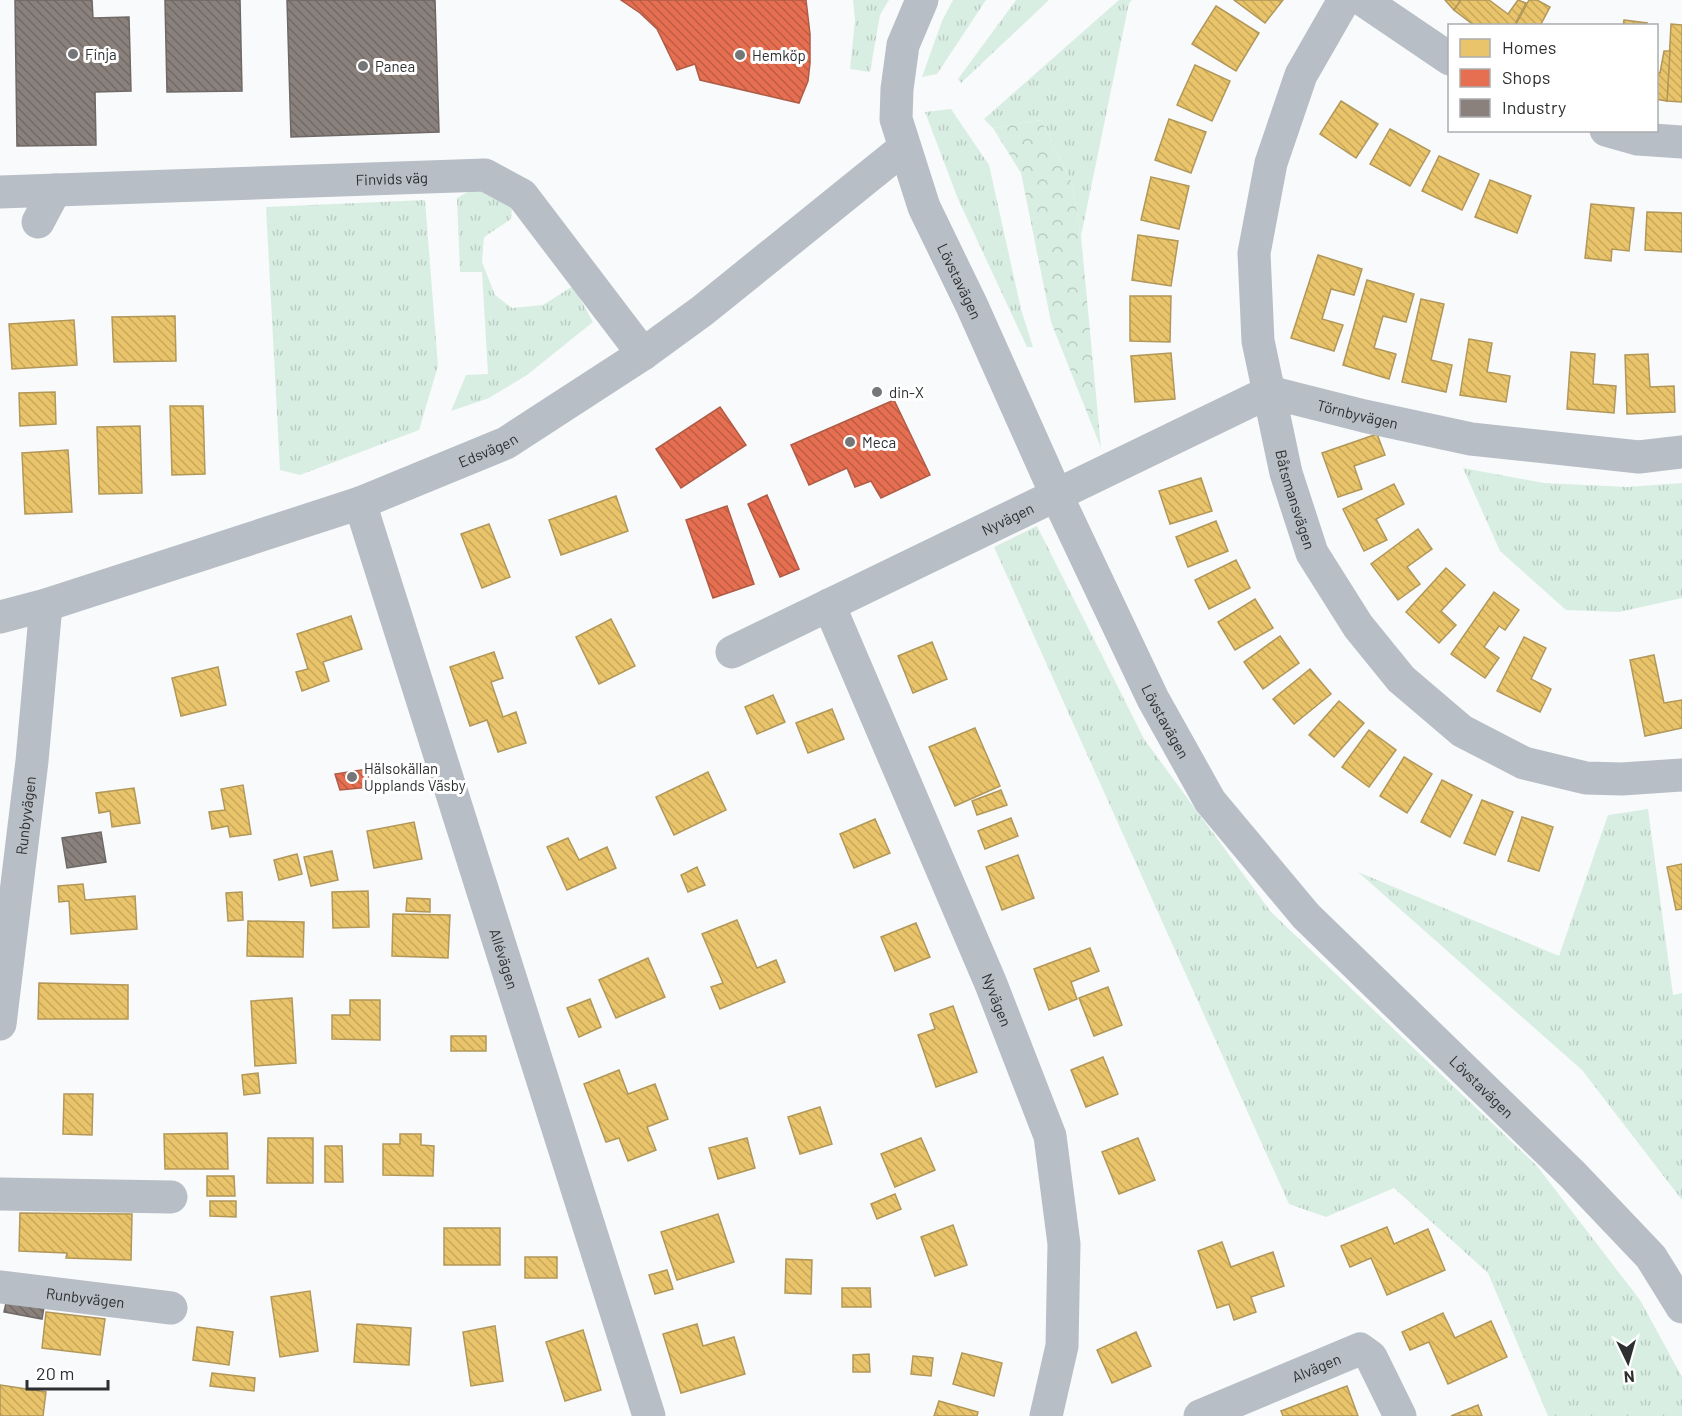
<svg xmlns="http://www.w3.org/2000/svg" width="1682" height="1416" viewBox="0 0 1682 1416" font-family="Barlow,sans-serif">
<defs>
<pattern id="grass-tufts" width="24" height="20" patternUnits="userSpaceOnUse" patternTransform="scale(1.5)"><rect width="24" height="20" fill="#d9eee2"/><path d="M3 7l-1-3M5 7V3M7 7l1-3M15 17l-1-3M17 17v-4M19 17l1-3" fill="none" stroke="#bbccc2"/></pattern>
<pattern id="forest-crowns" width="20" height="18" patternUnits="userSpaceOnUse" patternTransform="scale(1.5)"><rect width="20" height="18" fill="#d9eee2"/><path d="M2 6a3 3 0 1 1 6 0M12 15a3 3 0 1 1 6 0" fill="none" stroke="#bbccc2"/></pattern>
<pattern id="homes-back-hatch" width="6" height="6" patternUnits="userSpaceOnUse" patternTransform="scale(1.5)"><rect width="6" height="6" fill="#e9c46a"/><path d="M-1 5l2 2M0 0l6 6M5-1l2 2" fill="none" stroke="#c8a95c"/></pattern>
<pattern id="shops-back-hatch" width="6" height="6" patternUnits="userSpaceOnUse" patternTransform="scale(1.5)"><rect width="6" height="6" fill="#e76f51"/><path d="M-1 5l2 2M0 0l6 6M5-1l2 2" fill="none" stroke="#bc5c44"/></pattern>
<pattern id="industry-back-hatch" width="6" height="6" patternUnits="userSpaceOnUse" patternTransform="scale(1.5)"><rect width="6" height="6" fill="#8a817c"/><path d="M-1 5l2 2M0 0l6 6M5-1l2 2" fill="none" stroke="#716a66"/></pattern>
</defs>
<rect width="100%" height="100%" fill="#f8fafc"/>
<!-- grass -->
<g fill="url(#grass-tufts)">
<polygon points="853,0 889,0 880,15 870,72 850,69 855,20"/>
<polygon points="953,0 986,0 937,74 922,77 942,21"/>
<polygon points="1016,0 1049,0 961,83 958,79"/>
<polygon points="1119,0 1132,0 1129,3 1081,236 1072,183 1041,120 993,128 984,119"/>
<polygon points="951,109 989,165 1021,309 1033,347 1027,347 958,199 925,112"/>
<polygon points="475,188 512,207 511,219 484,237 482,262 495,295 512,308 543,305 573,286 593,322 527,375 489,398 451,411 466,375 488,374 482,272 460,272 457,198"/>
<polygon points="425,200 438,366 419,430 300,475 280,470 266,207"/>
<polygon points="1463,468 1544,483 1628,487 1682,483 1682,598 1619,612 1566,610 1500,551"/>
<polygon points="1037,526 1144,739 1271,912 1537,1166 1640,1300 1682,1377 1682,1416 1548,1416 1488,1273 1394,1188 1326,1217 1289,1204 994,547"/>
<polygon points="1648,809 1673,995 1682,993 1682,1200 1582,1070 1358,872 1559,956 1608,815"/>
</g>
<!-- forest -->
<polygon fill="url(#forest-crowns)" points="1041,120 1072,183 1081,236 1101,448 1051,322 1021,173 993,128"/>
<!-- homes -->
<g fill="url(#homes-back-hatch)" stroke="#b19759" stroke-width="1.5">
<polygon points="1234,0 1283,0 1265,23"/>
<polygon points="1445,0 1461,0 1454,10"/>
<polygon points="1461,0 1489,0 1508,14 1518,0 1526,3 1514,26 1475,26 1454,10"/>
<polygon points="1529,0 1537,0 1550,7 1540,26 1515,26"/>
<polygon points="1216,6 1259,33 1236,71 1192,44"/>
<polygon points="1624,20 1647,23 1646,26 1623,26"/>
<polygon points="1671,24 1682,25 1682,102 1667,101"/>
<polygon points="1664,51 1670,51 1667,101 1656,99 1656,72 1660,73"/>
<polygon points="1195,65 1230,81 1212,121 1177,105"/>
<polygon points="1341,101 1378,124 1356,158 1320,134"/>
<polygon points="1169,119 1206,132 1191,173 1155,160"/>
<polygon points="1390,129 1430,151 1410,186 1370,164"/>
<polygon points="1439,156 1479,174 1462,210 1422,191"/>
<polygon points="1151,177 1189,186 1179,229 1141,220"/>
<polygon points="1490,180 1531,196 1517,233 1475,217"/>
<polygon points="1591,204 1634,208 1629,251 1612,249 1611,261 1585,258"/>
<polygon points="1647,212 1682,213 1682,252 1645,250"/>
<polygon points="1138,235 1178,241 1171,286 1132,280"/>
<polygon points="1318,255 1362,269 1354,295 1331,289 1322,319 1343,325 1334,351 1291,338"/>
<polygon points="1367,280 1414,294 1406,322 1383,316 1374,348 1396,354 1389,379 1343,365"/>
<polygon points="1130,296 1171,296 1170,342 1130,341"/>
<polygon points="1421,299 1444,304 1431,360 1452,365 1446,392 1402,382"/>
<polygon points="175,316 176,361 114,362 112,317"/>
<polygon points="74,320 77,365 12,369 9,324"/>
<polygon points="1469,339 1492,343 1487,372 1510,376 1506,402 1460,395"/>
<polygon points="1571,352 1595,354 1593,384 1616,386 1614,413 1567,409"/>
<polygon points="1171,353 1175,399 1135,402 1131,356"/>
<polygon points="1648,354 1650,387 1674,386 1675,412 1627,414 1625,355"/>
<polygon points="55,392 56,424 20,426 19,393"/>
<polygon points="170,406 203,406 205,474 172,475"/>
<polygon points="140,426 142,493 99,494 97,427"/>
<polygon points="1377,434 1385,455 1354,466 1362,489 1338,497 1322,453"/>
<polygon points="68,450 72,512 25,514 22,453"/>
<polygon points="1201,478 1212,511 1170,524 1159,491"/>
<polygon points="1394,484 1404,504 1376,519 1387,540 1364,551 1343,509"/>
<polygon points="616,496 628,531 561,555 549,520"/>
<polygon points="1216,521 1228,551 1188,567 1176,537"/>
<polygon points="489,524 510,577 482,588 461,534"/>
<polygon points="1418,529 1432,549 1407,567 1420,584 1398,600 1371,564"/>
<polygon points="1236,560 1250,588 1209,609 1195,580"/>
<polygon points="1446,568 1465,585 1441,611 1456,625 1439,643 1406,612"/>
<polygon points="1494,592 1519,610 1505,630 1499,626 1484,647 1499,658 1485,678 1451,654"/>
<polygon points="1255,599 1273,628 1235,650 1218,622"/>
<polygon points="351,616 362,649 323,662 329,681 302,691 296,672 308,669 297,634"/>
<polygon points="611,619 635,666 599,684 576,637"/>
<polygon points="1280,636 1299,663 1263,689 1244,662"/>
<polygon points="1524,637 1546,648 1531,679 1551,689 1540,712 1497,691"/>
<polygon points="932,642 947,679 913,693 898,656"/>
<polygon points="494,652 503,678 491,682 503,717 516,712 526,743 498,752 487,720 470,726 450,667"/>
<polygon points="1654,655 1664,703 1682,700 1682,728 1645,736 1630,660"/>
<polygon points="218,667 226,705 181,716 172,678"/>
<polygon points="1310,669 1331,694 1294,724 1273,699"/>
<polygon points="773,695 785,722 757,734 745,707"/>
<polygon points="1339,701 1364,723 1334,757 1309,735"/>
<polygon points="832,709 844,739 808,753 796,723"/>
<polygon points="975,728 1000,786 955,806 929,747"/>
<polygon points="1369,730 1396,750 1369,787 1342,767"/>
<polygon points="1404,757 1432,774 1407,813 1380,796"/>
<polygon points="708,772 726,810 674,835 656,797"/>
<polygon points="1442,780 1472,795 1450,837 1421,822"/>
<polygon points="243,785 251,834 230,837 228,826 212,829 209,812 225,810 221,789"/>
<polygon points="134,788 140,823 112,827 110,811 99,813 96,793"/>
<polygon points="1001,790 1007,805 977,815 972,801"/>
<polygon points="1482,800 1513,812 1495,855 1464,843"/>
<polygon points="1522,817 1553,827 1539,871 1508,861"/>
<polygon points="1011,818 1018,836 985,849 978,831"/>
<polygon points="875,819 890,853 854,868 840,834"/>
<polygon points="414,822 422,859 374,868 367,831"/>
<polygon points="568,838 579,860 607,847 616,868 567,890 547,847"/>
<polygon points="332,851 338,880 311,886 304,857"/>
<polygon points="297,854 302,874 279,880 274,860"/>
<polygon points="1018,855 1034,898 1002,910 986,867"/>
<polygon points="1682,864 1682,909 1676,910 1667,867"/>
<polygon points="697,867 705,885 688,892 681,875"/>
<polygon points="83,884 85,900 135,896 137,929 71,934 69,901 59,902 58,886"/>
<polygon points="368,891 369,927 333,928 332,892"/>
<polygon points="242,892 243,920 228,921 226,893"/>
<polygon points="407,898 430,899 430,912 406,911"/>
<polygon points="393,914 450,915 448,958 392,956"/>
<polygon points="737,920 757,968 776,960 785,982 720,1009 711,987 723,983 702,934"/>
<polygon points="248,921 304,922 303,957 247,956"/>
<polygon points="916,923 930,957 895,971 881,937"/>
<polygon points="1090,948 1099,971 1071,982 1077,999 1049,1010 1034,969"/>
<polygon points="648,958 665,997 616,1018 599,980"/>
<polygon points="39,983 128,985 128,1019 38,1019"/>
<polygon points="1108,987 1122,1025 1094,1036 1079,998"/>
<polygon points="292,998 296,1063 255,1066 251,1001"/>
<polygon points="590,999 601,1027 579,1037 567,1008"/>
<polygon points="350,1000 380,1000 380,1040 332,1039 332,1015 350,1015"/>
<polygon points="953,1006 977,1072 936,1087 918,1035 935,1029 930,1014"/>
<rect x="451" y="1036" width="35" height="15"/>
<polygon points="1103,1057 1118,1094 1086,1107 1071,1070"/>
<polygon points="619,1070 628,1094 655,1084 668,1119 647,1127 656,1150 628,1161 619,1138 606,1142 584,1084"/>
<polygon points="258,1073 260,1093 244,1095 242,1075"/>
<polygon points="64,1094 93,1094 92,1135 63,1134"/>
<polygon points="820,1107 832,1144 800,1154 788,1117"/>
<polygon points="227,1133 228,1169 165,1169 164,1134"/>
<polygon points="400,1134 421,1134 421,1145 434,1146 433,1176 383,1175 383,1144 400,1144"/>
<polygon points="268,1138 313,1138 313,1183 267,1183"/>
<polygon points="747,1138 755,1168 718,1179 709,1148"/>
<polygon points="921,1138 935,1170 895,1187 881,1154"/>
<polygon points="1138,1138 1155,1180 1119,1194 1102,1152"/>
<polygon points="325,1146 342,1146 343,1182 325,1182"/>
<polygon points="207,1176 234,1176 235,1196 207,1196"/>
<polygon points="895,1194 901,1209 877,1219 871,1204"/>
<polygon points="210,1201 236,1201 236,1217 210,1216"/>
<polygon points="20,1213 132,1214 131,1260 66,1258 67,1253 19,1251"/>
<polygon points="718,1214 734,1262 677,1280 661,1232"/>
<polygon points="953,1225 967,1265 935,1276 921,1237"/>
<polygon points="1387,1227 1394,1244 1428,1229 1445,1270 1387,1295 1371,1258 1350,1267 1341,1246"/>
<rect x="444" y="1228" width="56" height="37"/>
<polygon points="1222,1242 1231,1267 1273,1252 1284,1286 1251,1297 1256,1312 1234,1320 1229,1304 1217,1308 1198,1251"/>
<rect x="525" y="1257" width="32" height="21"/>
<polygon points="786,1259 812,1260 811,1294 785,1293"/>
<polygon points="667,1270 673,1289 655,1294 649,1275"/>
<polygon points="842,1288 870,1288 871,1307 842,1307"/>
<polygon points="310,1291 318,1351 280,1357 271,1297"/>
<polygon points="46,1312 105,1319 100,1355 42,1348"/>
<polygon points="1443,1313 1455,1338 1491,1321 1507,1357 1448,1384 1429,1342 1410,1350 1402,1332"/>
<polygon points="357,1324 411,1328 409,1365 354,1362"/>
<polygon points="697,1324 703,1346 734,1337 745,1374 681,1393 663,1334"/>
<polygon points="495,1326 503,1381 471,1386 463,1332"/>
<polygon points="197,1327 233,1332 229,1365 193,1360"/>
<polygon points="583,1330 601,1390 565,1401 546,1342"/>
<polygon points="1136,1332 1151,1366 1112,1383 1097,1350"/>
<polygon points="962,1353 1002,1363 994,1396 953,1384"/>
<polygon points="869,1354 870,1372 853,1372 853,1355"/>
<polygon points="913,1356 933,1358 931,1376 911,1374"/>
<polygon points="212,1373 255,1378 254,1391 210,1386"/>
<polygon points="0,1385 46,1392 43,1416 0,1416"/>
<polygon points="1347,1386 1358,1416 1283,1416 1281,1411"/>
<polygon points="939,1401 978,1412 977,1416 934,1416"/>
<polygon points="1478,1405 1482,1416 1451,1416"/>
</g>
<!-- shops -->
<g fill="url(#shops-back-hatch)" stroke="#af5c47" stroke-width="1.5">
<polygon points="621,0 806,0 810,34 810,63 808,81 799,103 700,80 695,64 677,70 657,29 640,13"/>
<polygon points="894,400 930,475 881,498 871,481 855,487 847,468 809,485 791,445"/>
<polygon points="720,407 746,445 681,488 656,449"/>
<polygon points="767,495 799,569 780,577 748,504"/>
<polygon points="727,506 754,584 713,598 686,520"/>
<polygon points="367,769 370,787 340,790 335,774"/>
</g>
<!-- industry -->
<g fill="url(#industry-back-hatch)" stroke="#6e6866" stroke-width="1.5">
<polygon points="15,0 92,0 93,18 129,17 131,91 95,92 96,145 17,146"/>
<polygon points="165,0 240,0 242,91 167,92"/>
<polygon points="287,0 435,0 439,132 291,137"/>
<polygon points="101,832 106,862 67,868 62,838"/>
<polygon points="8,1294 45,1301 42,1319 4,1312"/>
</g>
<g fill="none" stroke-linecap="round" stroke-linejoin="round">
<!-- minor -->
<g stroke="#b8bec5" stroke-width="33">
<path id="s1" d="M922,0l-19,45 -6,44 -1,30 28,88 48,99 84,188 97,205 57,102 96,115 267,259 78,82 31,50"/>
<path id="s2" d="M1344,0l-43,75 -30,88 -17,90 4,88 28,132 26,80 46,73 43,53 61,52 62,32 62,15 36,1 60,-4"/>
<polyline points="1363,0 1450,59"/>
<polyline points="1606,130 1638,139 1682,142"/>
<path id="s3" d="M0,192l485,-17 37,20 121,159"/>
<polyline points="38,222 55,190"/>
<path id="s4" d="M360,503l289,913"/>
<path id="s5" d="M829,605l162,379 59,152 14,108 -2,102 -16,70"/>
<path id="s6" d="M0,617l46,-12 314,-102 146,-60 137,-89 59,-43 202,-163"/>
<path id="s7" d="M732,652l537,-260 95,24 107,23 168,18 43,-5"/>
<path id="s8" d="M0,1024l32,-263 14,-156"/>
<polyline points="0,1194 171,1197"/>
<path id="s9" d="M0,1287l171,21"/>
<path id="s10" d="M1200,1416l160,-67 11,8 29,59"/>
</g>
</g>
<!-- markers -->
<g fill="#747678" stroke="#fff" stroke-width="2">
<circle cx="73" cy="54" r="6"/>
<circle cx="740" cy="55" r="6"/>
<circle cx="363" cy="66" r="6"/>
<circle cx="877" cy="392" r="6"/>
<circle cx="850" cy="442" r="6"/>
<circle cx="352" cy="777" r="6"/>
</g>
<g text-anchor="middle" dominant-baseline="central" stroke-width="6" stroke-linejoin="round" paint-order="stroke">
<!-- poi labels -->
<g font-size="15" fill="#2d2f31" stroke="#fff" text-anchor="start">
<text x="85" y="54">Finja</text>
<text x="752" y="55">Hemköp</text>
<text x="375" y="66">Panea</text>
<text x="889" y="392">din-X</text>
<text x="862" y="442">Meca</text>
<text x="364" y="768">Hälsokällan<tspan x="364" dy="17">Upplands Väsby</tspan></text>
</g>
<!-- street labels -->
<g font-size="15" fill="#2d2f31" stroke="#fff">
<text stroke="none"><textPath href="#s3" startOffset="392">Finvids väg</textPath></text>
<text stroke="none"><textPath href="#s1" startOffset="298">Lövstavägen</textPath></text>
<text stroke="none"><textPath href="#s7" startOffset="688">Törnbyvägen</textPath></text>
<text stroke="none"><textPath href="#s6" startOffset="516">Edsvägen</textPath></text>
<text stroke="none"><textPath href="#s2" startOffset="522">Båtsmansvägen</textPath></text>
<text stroke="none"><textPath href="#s7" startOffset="306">Nyvägen</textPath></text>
<text stroke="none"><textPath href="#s1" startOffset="784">Lövstavägen</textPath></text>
<text stroke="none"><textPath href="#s8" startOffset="210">Runbyvägen</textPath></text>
<text stroke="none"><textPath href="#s4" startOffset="478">Allévägen</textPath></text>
<text stroke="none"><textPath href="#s5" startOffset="429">Nyvägen</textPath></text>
<text stroke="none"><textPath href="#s1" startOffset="1270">Lövstavägen</textPath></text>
<text stroke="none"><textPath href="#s9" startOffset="86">Runbyvägen</textPath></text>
<text stroke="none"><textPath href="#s10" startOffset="126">Alvägen</textPath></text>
</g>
</g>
<!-- legend -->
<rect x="1448" y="24" width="210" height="108" fill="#ffffff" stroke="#abacad" stroke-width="1.5"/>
<rect x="1460" y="39" width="30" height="18" fill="#e9c46a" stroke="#abacad" stroke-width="1.5"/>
<text x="1502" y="54" font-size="18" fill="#2d2f31">Homes</text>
<rect x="1460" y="69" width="30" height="18" fill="#e76f51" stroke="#abacad" stroke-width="1.5"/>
<text x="1502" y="84" font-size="18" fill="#2d2f31">Shops</text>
<rect x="1460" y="99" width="30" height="18" fill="#8a817c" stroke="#abacad" stroke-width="1.5"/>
<text x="1502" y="114" font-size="18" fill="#2d2f31">Industry</text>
<!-- north arrow -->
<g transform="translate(1628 1362) rotate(175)" stroke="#ffffff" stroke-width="4.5" paint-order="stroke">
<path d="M0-4.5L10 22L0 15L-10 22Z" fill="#2d2f31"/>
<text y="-9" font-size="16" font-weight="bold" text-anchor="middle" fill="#2d2f31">N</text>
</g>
<!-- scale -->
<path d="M27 1380v9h81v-9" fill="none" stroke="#2d2f31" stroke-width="3"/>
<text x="36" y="1380" font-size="18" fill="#2d2f31" stroke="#ffffff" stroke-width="4.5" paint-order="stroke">20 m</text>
</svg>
